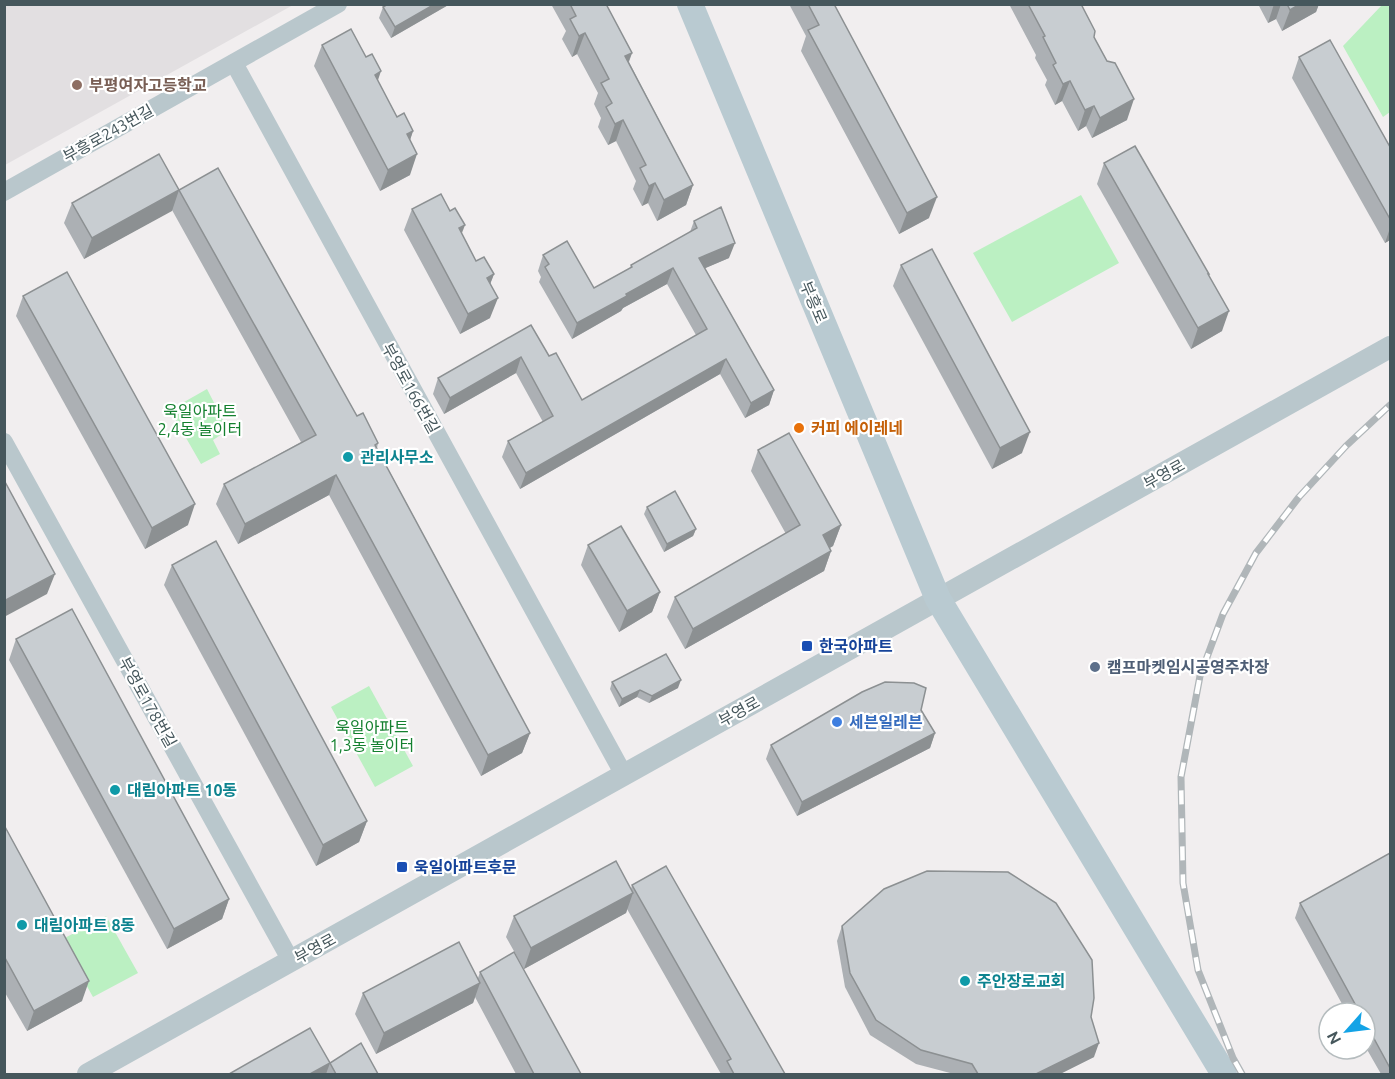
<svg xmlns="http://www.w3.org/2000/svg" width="1395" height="1079" viewBox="0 0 1395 1079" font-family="Ubuntu,'Noto Sans KR',sans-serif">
<rect width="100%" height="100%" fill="#f1eeef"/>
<!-- education -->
<polygon fill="#e2dfe1" points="5,4 293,4 293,5 5,165"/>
<!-- green -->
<g fill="#bbf0c2">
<polygon points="1382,5 1390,5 1390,112 1383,117 1343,46"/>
<polygon points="1081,195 1119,263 1012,322 973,253"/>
<polygon points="207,389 228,430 213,440 220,454 201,464 170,410"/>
<polygon points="369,686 413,766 375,787 331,707"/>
<polygon points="106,916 138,973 93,997 61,940"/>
</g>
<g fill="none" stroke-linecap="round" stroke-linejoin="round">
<!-- minor -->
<g stroke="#b9c7cc" stroke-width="18">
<polyline points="234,63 624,775"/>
<polyline points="4,192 338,4"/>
<polyline points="4,442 291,961"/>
</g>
<!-- tertiary -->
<polyline stroke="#b9c7cc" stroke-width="22" points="88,1074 1390,347"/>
<!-- secondary -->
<polyline stroke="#b9cad1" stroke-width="26" points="690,4 938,599 1224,1074"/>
<!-- rail casing -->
<g stroke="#b0b6b9" stroke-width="7">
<polyline id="rail" points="1242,1074 1233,1058 1198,970 1183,883 1181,777 1200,676 1223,614 1256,553 1299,497 1346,446 1390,405"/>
</g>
<!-- rail -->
<use href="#rail" stroke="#fff" stroke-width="4.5" stroke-dasharray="14" stroke-linecap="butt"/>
</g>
<!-- wall -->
<g fill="#acb0b4">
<polygon points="388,4 450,4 391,38 379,18 383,7"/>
<polygon points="551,4 606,4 632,53 629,62 693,185 686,205 657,221 648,203 642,206 633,189 636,181 616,141 608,145 598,127 601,118 594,104 598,93 577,54 572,57 562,39 566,31"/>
<polygon points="789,4 835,4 835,6 929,218 899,234 801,51 806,36"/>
<polygon points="1009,4 1081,4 1127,120 1092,138 1086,126 1078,131 1062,101 1055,105 1045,85 1047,80 1035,58 1036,55"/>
<polygon points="1258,4 1319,4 1316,12 1282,31 1276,19 1268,23"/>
<polygon points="322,45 378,81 397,117 413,131 410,140 410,175 380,191 314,66"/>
<polygon points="1299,57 1390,147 1390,240 1385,243 1292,78"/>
<polygon points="1104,163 1209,275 1222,331 1191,349 1097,184"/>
<polygon points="179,190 378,443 377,448 530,733 522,753 481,776 329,495 238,544 216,504 224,484 301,442 172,210 84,259 64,223 72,203"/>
<polygon points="412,209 462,234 476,261 494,274 490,284 490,318 460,334 404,230"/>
<polygon points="694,221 729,258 705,268 774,390 769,405 745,418 720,374 520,489 502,457 508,441 543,422 516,373 444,414 433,394 438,378 531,325 549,356 582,400 696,335 667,284 623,308 621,311 572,339 539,282 541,277 538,271 543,255 594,288 630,268 631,265 690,232"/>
<polygon points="901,265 1022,453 992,469 893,286"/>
<polygon points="23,296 188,525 145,549 16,316"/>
<polygon points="758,450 841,525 833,546 830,548 831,551 824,571 685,649 667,617 675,597 786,534 751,471"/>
<polygon points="647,507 696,529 693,536 664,552 644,514"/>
<polygon points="588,545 660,592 652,612 619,632 581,565"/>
<polygon points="172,565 367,821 359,842 316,866 164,585"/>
<polygon points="16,639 229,899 222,919 167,949 9,660"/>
<polygon points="612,682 678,688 649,703 637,697 619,707 610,689"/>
<polygon points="921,710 935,733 930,748 797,816 766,759 771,745"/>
<polygon points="4,825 82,1001 27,1031 4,991"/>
<polygon points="1390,853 1390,1074 1381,1074 1365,1046 1365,1013 1347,1013 1295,918 1300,903"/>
<polygon points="632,885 785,1074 721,1074 627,909 626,913 524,969 506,937 514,916 631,889"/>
<polygon points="842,926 1091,1017 1094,1057 1060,1074 954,1074 916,1064 870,1035 845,987 837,941"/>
<polygon points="480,972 581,1074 516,1074 475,997 473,1003 376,1054 355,1014 363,993 478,978"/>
<polygon points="330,1063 378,1074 229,1074"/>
</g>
<!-- shaded-wall -->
<g fill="#8c9092">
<polygon points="435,4 450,4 391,38 395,27"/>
<polygon points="1274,4 1281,4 1276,19 1268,23"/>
<polygon points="1300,4 1319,4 1316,12 1282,31 1290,10"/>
<polygon points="585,33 577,54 572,57 579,36"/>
<polygon points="632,53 624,73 625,56"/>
<polygon points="381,71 374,92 375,75"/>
<polygon points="1070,81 1062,101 1055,105 1063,84"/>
<polygon points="1134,99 1127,120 1092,138 1100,118"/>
<polygon points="1094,106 1086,126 1078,131 1085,110"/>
<polygon points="623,120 616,141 608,145 615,124"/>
<polygon points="413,131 406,152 407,134"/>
<polygon points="417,154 410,175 380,191 388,170"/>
<polygon points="655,183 648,203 642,206 649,186"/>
<polygon points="693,185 686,205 657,221 664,200"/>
<polygon points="179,190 172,211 84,259 92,238"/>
<polygon points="937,197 929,218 899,234 907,213"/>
<polygon points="465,225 457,246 459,228"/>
<polygon points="1390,228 1390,240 1385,243"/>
<polygon points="735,243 729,258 694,273 699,258"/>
<polygon points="673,268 667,284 623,308 621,311 572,339 577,323 626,294"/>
<polygon points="494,274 486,295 487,278"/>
<polygon points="498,298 490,318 460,334 468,314"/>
<polygon points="1229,311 1222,331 1191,349 1198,328"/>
<polygon points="521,357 516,373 444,414 450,398"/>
<polygon points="726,359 720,374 520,489 526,473"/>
<polygon points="774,390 769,405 745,418 751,403"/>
<polygon points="1030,432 1022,453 992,469 1000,448"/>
<polygon points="336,475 329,495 238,544 245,524"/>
<polygon points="195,504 188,525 145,549 152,528"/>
<polygon points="841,525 833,546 815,556 823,535"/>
<polygon points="696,529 693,536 664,552 667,544"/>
<polygon points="831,551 824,571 685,649 693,629"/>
<polygon points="55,574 47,594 4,617 4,601"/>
<polygon points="660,592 652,612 619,632 627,611"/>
<polygon points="681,680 678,688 649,703 652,696"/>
<polygon points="640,690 637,697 619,707 622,699"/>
<polygon points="530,733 522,753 481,776 488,755"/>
<polygon points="935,733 930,748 797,816 802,802"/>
<polygon points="367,821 359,842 316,866 323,845"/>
<polygon points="633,893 626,913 524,969 531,948"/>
<polygon points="229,899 222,919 167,949 174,929"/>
<polygon points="89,981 82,1001 27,1031 34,1011"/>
<polygon points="480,983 473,1003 376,1054 384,1033"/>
<polygon points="1099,1043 1094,1057 1060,1074 1036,1074"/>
<polygon points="330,1063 326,1074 310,1074"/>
</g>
<!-- building -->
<g fill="#c8cdd1" stroke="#8c9092" stroke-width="1.5">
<polygon points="388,4 435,4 395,27 383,7"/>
<polygon points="570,4 606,4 632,53 625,56 693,185 664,200 655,183 649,186 640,168 646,165 623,120 615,124 606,107 612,103 601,83 609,79 585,33 579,36 570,19 576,16"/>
<polygon points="808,4 834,4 937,197 907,213 808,30 819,25"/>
<polygon points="1028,4 1081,4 1095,31 1094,37 1107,61 1115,63 1134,99 1100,118 1094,106 1085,110 1070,81 1063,84 1053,65 1056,63 1043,37 1045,36"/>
<polygon points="1287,4 1300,4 1290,10"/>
<polygon points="351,29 366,57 372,54 381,71 375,75 397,117 404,113 413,131 407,134 417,154 388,170 322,45"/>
<polygon points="1330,40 1390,147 1390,219 1299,57"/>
<polygon points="1135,146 1209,274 1208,274 1229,311 1198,328 1104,163"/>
<polygon points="159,154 179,190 92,238 72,203"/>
<polygon points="218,168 357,416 363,413 378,443 375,445 530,733 488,755 336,475 245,524 224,484 316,435 179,190"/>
<polygon points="441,194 450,211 455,208 465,225 459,228 476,261 484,257 494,274 487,278 498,298 468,314 412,209"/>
<polygon points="721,207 735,243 699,258 774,390 751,403 726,359 526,473 508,441 553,416 521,357 450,398 438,378 531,325 549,356 556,353 582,400 707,329 673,268 626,294 627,296 577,323 545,267 549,264 543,255 567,241 594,288 632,267 631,265 697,228 694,221"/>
<polygon points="932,249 1030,432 1000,448 901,265"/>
<polygon points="67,272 195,504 152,528 23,296"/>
<polygon points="789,433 841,525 823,535 831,551 693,629 675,597 800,525 758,450"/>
<polygon points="4,480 55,574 4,601"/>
<polygon points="675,491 696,529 667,544 647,507"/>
<polygon points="621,526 660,592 627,611 588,545"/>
<polygon points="216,541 367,821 323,845 172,565"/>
<polygon points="72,609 229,899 174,929 16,639"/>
<polygon points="666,654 681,680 652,696 640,690 622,699 612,682"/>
<polygon points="885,682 914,683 926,688 921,710 935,733 802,802 771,745 862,692"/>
<polygon points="4,825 89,981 34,1011 4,956"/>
<polygon points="1390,853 1390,1068 1365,1022 1365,1013 1360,1013 1300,903"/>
<polygon points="616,861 633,893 531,948 514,916"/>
<polygon points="666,866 785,1074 734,1074 727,1061 731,1059 632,885"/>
<polygon points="927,871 1008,872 1056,903 1092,960 1094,998 1091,1017 1099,1043 1036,1074 978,1074 972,1064 921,1050 876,1020 850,973 842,926 884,889"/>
<polygon points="459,942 480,983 384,1033 363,993"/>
<polygon points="514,952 581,1074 534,1074 480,972"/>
<polygon points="310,1028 330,1063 310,1074 229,1074"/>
<polygon points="361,1043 378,1074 336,1074 330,1063"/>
</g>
<!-- markers -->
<circle fill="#8d6e63" stroke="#fff" stroke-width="2" cx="77" cy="85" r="6"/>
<circle fill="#e8710a" stroke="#fff" stroke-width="2" cx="799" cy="428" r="6"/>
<g fill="#0f9aa8" stroke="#fff" stroke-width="2">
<circle cx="348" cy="457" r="6"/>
<circle cx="115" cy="790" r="6"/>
<circle cx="22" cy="925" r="6"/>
<circle cx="965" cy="981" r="6"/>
</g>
<g fill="#1a4fb4" stroke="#fff" stroke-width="2">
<rect x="801" y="640" width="12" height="12" rx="3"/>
<rect x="396" y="861" width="12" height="12" rx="3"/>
</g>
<circle fill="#5c6f8a" stroke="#fff" stroke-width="2" cx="1095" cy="667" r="6"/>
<circle fill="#3f7fe0" stroke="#fff" stroke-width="2" cx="837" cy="722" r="6"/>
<g text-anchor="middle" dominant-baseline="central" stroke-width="4.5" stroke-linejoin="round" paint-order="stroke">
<!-- education labels -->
<g font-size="16" font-weight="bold" fill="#785e54" stroke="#fff" text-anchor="start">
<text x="89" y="85">부평여자고등학교</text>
</g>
<!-- street labels -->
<g font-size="16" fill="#46575c" stroke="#fff">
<text transform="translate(108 133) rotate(-29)">부흥로243번길</text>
<text transform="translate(814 302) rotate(67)">부흥로</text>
<text transform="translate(411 388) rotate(61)">부영로166번길</text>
<text transform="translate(1164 474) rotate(-29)">부영로</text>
<text transform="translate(148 702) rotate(61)">부영로178번길</text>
<text transform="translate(739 711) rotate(-29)">부영로</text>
<text transform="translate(315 948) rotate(-29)">부영로</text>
</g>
<!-- park labels -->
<g font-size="16" fill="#14802f" stroke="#fff">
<text x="200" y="411">욱일아파트<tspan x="200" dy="18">2,4동 놀이터</tspan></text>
<text x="372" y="727">욱일아파트<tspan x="372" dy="18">1,3동 놀이터</tspan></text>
</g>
<!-- food labels -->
<g font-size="16" font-weight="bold" fill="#c56008" stroke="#fff" text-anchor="start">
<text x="811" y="428">커피 에이레네</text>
</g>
<!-- culture labels -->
<g font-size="16" font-weight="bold" fill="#0d838f" stroke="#fff" text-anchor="start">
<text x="360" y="457">관리사무소</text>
<text x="127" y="790">대림아파트 10동</text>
<text x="34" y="925">대림아파트 8동</text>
<text x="977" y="981">주안장로교회</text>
</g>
<!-- transit labels -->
<g font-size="16" font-weight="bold" fill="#164399" stroke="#fff" text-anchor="start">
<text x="819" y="646">한국아파트</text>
<text x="414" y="867">욱일아파트후문</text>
</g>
<!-- service labels -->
<g font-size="16" font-weight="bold" fill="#4e5e75" stroke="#fff" text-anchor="start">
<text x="1107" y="667">캠프마켓임시공영주차장</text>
</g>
<!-- shop labels -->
<g font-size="16" font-weight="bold" fill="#366cbe" stroke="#fff" text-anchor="start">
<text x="849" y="722">세븐일레븐</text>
</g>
</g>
<!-- border -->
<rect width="1395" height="1079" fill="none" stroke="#46575c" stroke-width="12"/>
<!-- north arrow -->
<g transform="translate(1347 1031) rotate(242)"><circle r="28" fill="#ffffff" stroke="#b5bcbe" stroke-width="1.5"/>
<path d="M0-4.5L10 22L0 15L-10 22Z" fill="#13a3e6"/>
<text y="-9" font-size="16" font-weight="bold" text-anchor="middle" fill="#46575c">N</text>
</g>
</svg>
